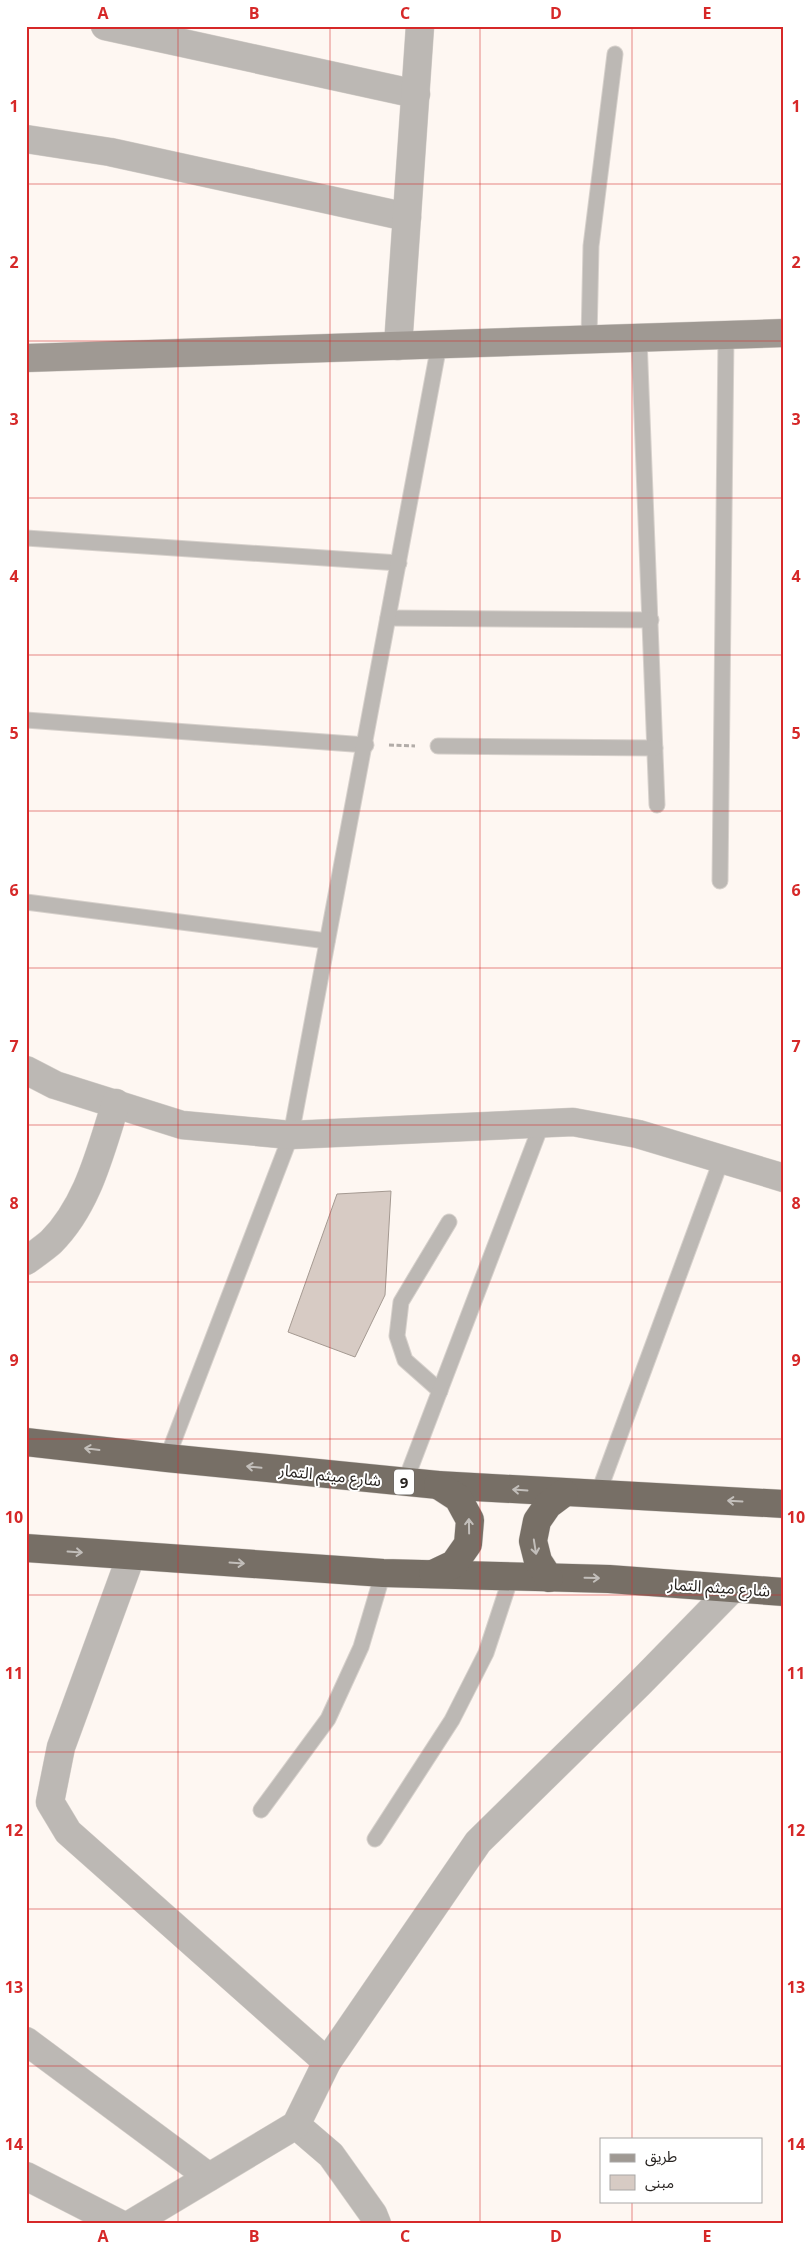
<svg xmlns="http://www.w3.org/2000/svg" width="810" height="2250" viewBox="0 0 810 2250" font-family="'Open Sans','Noto Sans Arabic',sans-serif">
<rect width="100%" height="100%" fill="#fef7f2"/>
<!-- building -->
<polygon fill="#d7cbc4" stroke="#a49991" points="391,1191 385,1295 355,1357 288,1332 337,1194"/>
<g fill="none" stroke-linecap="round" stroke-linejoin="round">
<!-- lane casing -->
<g stroke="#d7d1cc" stroke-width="17">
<g id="lane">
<polyline points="639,338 657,805"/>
<polyline points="589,340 591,246 615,54"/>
<polyline points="26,538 399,563"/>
<polyline points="388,618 651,620"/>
<polyline points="26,720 366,745"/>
<polyline points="438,746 655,748"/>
<polyline points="720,881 726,336"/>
<polyline points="26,902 327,941"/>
<polyline points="440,1391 405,1360 397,1336 401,1302 449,1222"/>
<polyline points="167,1458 291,1135 439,345"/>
<polyline points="405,1482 542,1123"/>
<polyline points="598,1494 722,1158"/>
<polyline points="261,1810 328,1719 361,1647 383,1573"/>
<polyline points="375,1839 452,1720 486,1653 511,1577"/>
</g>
</g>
<!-- street casing -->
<g stroke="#d7d1cc" stroke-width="29">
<g id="street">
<polyline points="105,26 416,94"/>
<polyline points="26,139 110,152 407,217"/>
<polyline points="398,346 420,26"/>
<polyline points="26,1070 55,1085 182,1125 291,1135 573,1122 638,1134 784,1178"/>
<path d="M26,1261c8,-6 17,-12 25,-19 37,-37 49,-90 65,-139"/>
<polyline points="131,1556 61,1747 50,1802 68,1832 327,2062"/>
<polyline points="26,2041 209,2177"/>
<polyline points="296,2125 331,2155 373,2214 377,2224"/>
<polyline points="26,2176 120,2224"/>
<polyline points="131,2224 296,2125 327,2062 478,1842 640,1683 732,1589"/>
</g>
</g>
<!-- secondary casing -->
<g stroke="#d7d1cc" stroke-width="29">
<polyline id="secondary" points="26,358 784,333"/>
</g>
<!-- highway casing -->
<g stroke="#d7d1cc" stroke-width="29">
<g id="highway">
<polyline points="26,1442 167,1458 438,1485 784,1504"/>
<polyline points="26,1548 383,1573 609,1579 784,1592"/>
<polyline points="433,1574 454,1564 468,1544 470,1520 458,1498 438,1485"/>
<polyline points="549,1578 538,1561 533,1541 537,1521 548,1505 564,1493"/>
</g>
</g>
<!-- path -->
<polyline stroke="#b2aca8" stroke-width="3" stroke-dasharray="5 2.5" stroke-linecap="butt" points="389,745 415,746"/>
<!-- lane -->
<use href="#lane" stroke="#bcb8b4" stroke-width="15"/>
<!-- street -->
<use href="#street" stroke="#bcb8b4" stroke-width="28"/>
<!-- secondary -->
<use href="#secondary" stroke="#9f9993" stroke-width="28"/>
<!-- highway -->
<use href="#highway" stroke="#776f66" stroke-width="28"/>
</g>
<!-- one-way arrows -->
<defs><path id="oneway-shaft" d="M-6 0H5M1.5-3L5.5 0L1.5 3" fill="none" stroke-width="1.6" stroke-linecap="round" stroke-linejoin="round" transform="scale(1.25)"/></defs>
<g stroke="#c2beba">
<use href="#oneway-shaft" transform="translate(92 1449) rotate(-173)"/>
<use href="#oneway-shaft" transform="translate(254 1467) rotate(-174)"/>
<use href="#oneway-shaft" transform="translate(520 1490) rotate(-176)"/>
<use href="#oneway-shaft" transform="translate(735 1501) rotate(-177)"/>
<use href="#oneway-shaft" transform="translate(469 1526) rotate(-91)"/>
<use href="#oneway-shaft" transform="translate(535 1547) rotate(81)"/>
<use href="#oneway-shaft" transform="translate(75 1552) rotate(4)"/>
<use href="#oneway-shaft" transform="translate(237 1563) rotate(4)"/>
<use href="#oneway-shaft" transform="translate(592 1578) rotate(1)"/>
</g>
<!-- grid -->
<path fill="none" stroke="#d62828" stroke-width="1" stroke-opacity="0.55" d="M178,26v2198M330,26v2198M480,26v2198M632,26v2113M26,184h758M26,341h758M26,498h758M26,655h758M26,811h758M26,968h758M26,1125h758M26,1282h758M26,1439h758M26,1595h758M26,1752h758M26,1909h758M26,2066h758M632,2201v23"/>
<g text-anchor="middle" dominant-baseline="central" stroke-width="4" stroke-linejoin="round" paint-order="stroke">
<!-- shield labels -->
<rect fill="#fff" stroke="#686664" stroke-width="1" x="394" y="1469.5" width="20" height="25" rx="4"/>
<g font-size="15" font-weight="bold" fill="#282421">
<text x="404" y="1482">9</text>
</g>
<!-- street labels -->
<g font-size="16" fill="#282421" stroke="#fff">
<text transform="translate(330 1475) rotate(6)">شارع ميثم التمار</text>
<text transform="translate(719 1587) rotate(4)">شارع ميثم التمار</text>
</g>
</g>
<!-- border -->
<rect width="810" height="2250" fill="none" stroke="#ffffff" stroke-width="55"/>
<!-- legend -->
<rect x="600" y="2138" width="162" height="65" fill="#ffffff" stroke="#a9a7a6"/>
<rect x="610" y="2154" width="25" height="8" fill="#9f9993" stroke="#a9a7a6"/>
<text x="645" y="2162" font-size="15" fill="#282421">طريق</text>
<rect x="610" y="2175" width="25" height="15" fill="#d7cbc4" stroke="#a9a7a6"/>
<text x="645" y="2188" font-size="15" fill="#282421">مبنى</text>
<rect x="28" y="28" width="754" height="2194" fill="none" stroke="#d62828" stroke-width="2"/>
<g font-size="16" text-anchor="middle" font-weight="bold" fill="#d62828">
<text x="103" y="19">A</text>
<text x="254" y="19">B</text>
<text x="405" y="19">C</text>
<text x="556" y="19">D</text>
<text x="707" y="19">E</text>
<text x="14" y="112">1</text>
<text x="796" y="112">1</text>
<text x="14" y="268">2</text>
<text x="796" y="268">2</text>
<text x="14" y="425">3</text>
<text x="796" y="425">3</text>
<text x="14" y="582">4</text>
<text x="796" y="582">4</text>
<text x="14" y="739">5</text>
<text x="796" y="739">5</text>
<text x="14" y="896">6</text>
<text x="796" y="896">6</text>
<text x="14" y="1052">7</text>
<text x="796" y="1052">7</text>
<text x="14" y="1209">8</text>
<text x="796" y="1209">8</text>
<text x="14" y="1366">9</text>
<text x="796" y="1366">9</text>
<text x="14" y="1523">10</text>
<text x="796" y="1523">10</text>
<text x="14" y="1679">11</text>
<text x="796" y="1679">11</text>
<text x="14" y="1836">12</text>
<text x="796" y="1836">12</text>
<text x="14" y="1993">13</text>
<text x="796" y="1993">13</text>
<text x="14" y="2150">14</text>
<text x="796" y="2150">14</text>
<text x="103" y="2242">A</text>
<text x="254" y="2242">B</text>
<text x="405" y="2242">C</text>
<text x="556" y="2242">D</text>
<text x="707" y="2242">E</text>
</g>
</svg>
